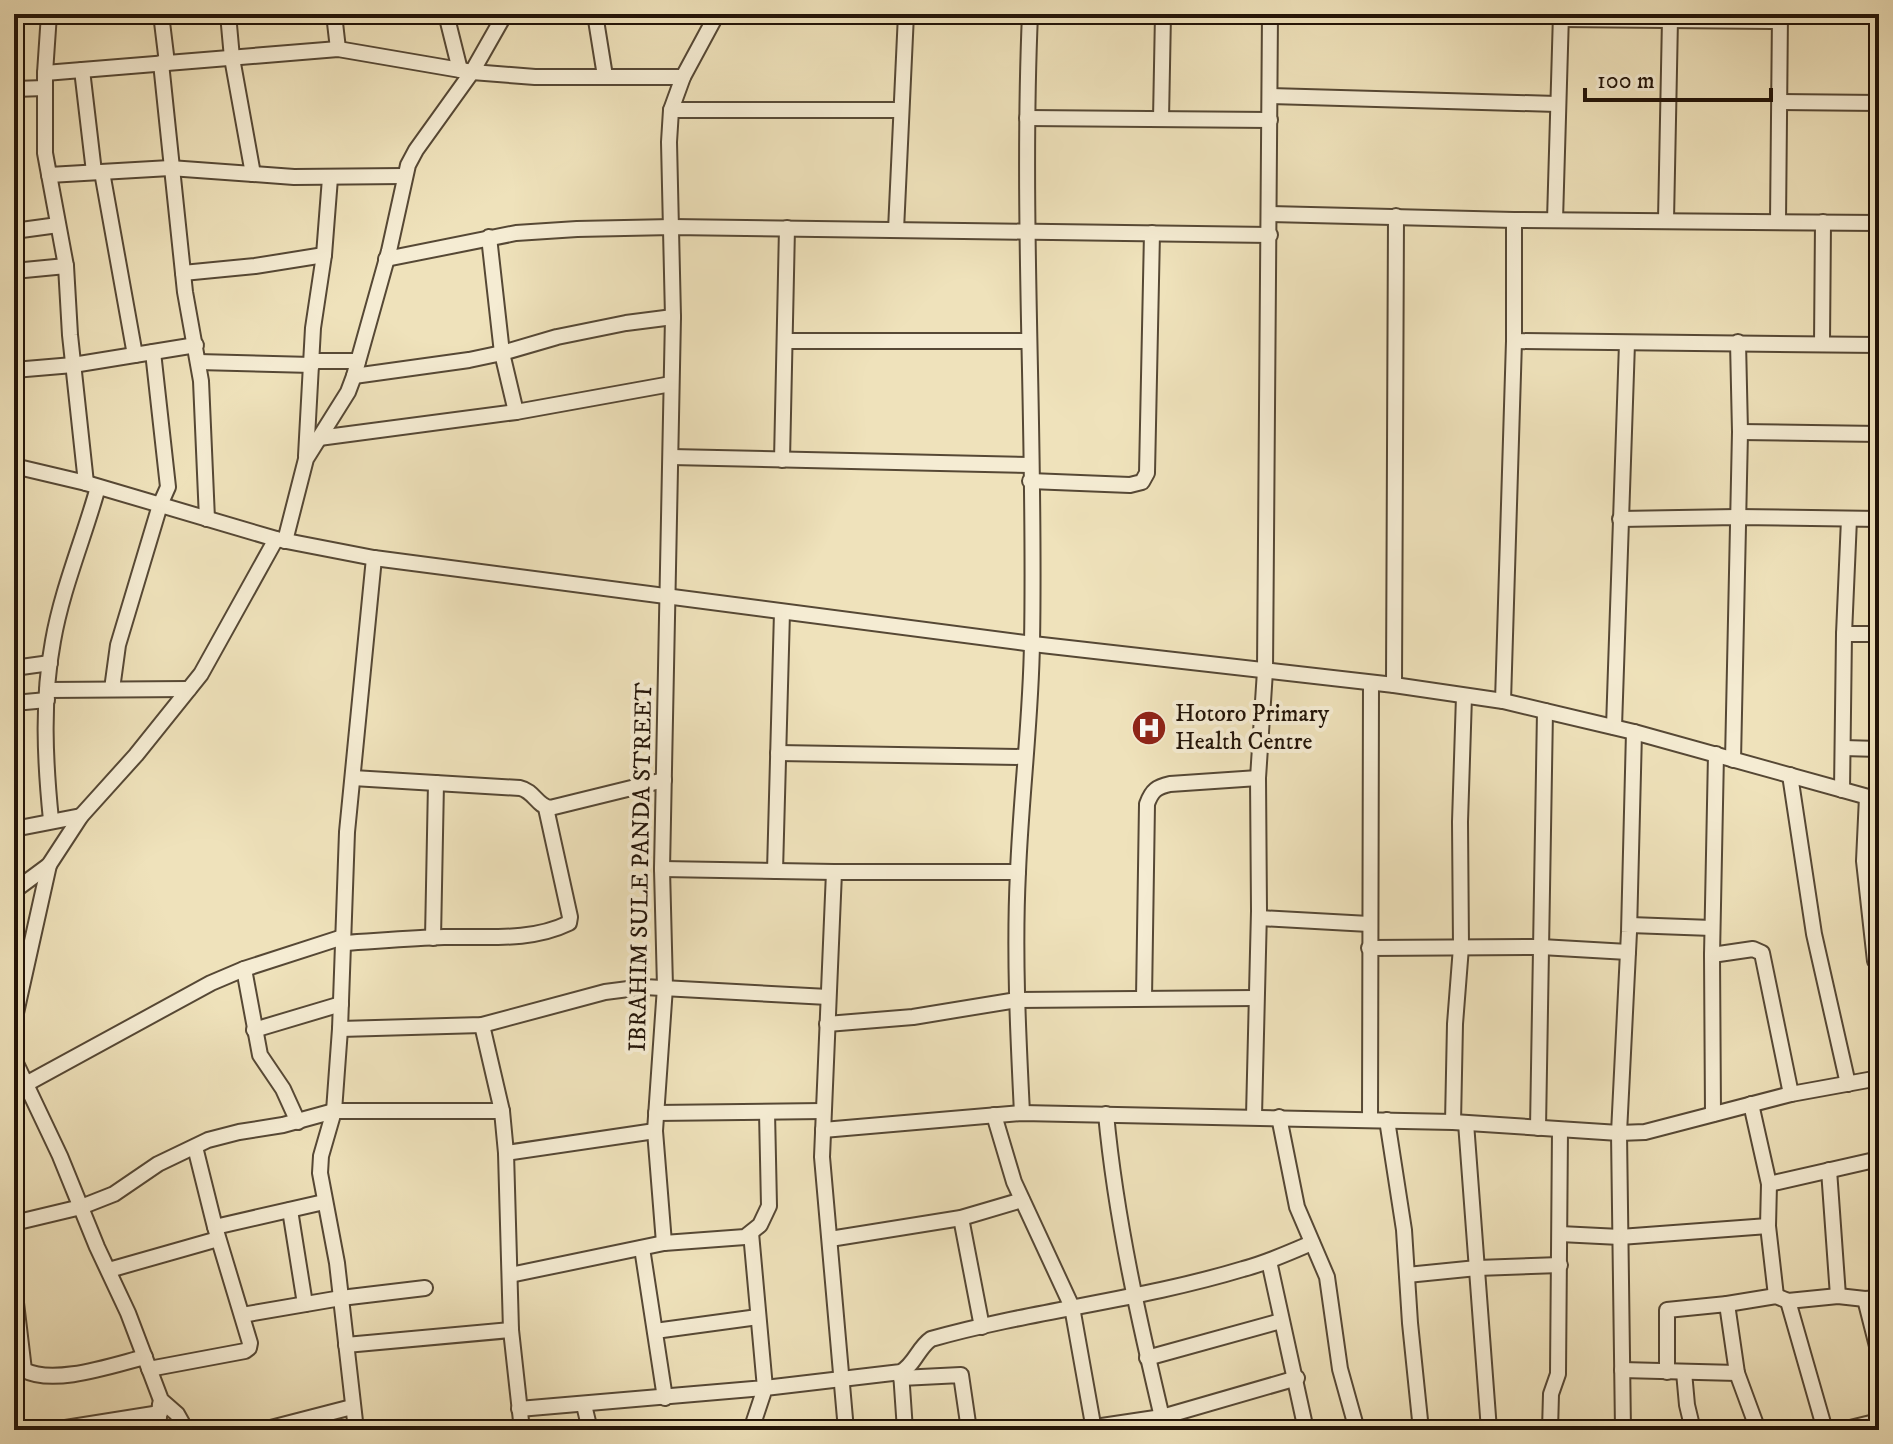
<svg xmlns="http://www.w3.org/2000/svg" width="1893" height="1444" viewBox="0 0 1893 1444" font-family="'IM FELL DW Pica',serif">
<rect width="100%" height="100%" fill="#efe2bb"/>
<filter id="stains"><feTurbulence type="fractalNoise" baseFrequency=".0025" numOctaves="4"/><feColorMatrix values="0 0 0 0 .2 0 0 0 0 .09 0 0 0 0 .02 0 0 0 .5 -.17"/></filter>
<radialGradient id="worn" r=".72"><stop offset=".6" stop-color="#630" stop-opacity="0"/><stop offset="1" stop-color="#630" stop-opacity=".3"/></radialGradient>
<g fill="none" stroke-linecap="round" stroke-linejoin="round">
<!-- street casing -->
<g stroke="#564835" stroke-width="18">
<g id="street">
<polyline points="49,14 45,73 45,153 66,266 70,335 86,483"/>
<polyline points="161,14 167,63"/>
<polyline points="228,14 232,58 253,174"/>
<polyline points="334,14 338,49"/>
<polyline points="446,14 460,70"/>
<polyline points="595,14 605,76"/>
<polyline points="1561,19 1772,21 1780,19"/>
<polyline points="161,63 185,292 201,381 207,519"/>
<polyline points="82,70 94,172"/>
<polyline points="45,73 338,49 472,72 535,77 683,77"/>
<polyline points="14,89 45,88"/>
<polyline points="1270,96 1557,104"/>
<polyline points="1780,102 1879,103"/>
<polyline points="671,110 900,110"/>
<polyline points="1027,118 1270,120"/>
<polyline points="1161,119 1163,14"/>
<polyline points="102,172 135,355"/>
<polyline points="49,175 170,168 294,177 404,176"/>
<polyline points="1270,214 1514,220 1879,223"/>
<polyline points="1555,220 1561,14"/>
<polyline points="1666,220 1670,19"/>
<polyline points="1778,221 1780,14"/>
<polyline points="896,230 906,14"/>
<polyline points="14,231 58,225"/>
<polyline points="489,237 502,353 516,412"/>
<polyline points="386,259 516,233 577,229 672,227 1270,235"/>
<polyline points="14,271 66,266"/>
<polyline points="183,273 255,266 324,255"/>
<polyline points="785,341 1028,341"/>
<polyline points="1514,341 1879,345"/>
<polyline points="1822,344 1823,222"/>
<polyline points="312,361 358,361"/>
<polyline points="198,362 312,365"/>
<polyline points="14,370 73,365 196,345"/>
<polyline points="354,376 469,360 502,353 557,337 626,323 673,317"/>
<polyline points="1740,432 1879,434"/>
<polyline points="319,438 516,412 671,384"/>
<polyline points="306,456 313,328 324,255 330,178"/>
<polyline points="671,457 1030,465"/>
<polyline points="782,460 787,228"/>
<polyline points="14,466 86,483 276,539 374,558 1033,644 1394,685 1503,701 1634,732 1879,800"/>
<polyline points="1030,481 1130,485 1142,482 1147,473 1152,233"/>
<polyline points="1620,519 1737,517 1879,519"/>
<polyline points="285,541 306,459 348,392 354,376 389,251 408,165 416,150 472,72 505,14"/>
<polyline points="1844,634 1879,634"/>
<polyline points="14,668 50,663"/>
<polyline points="1394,685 1396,216"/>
<polyline points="112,689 118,645 160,505 168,487 153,352"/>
<polyline points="47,690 189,689"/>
<polyline points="1503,701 1514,341 1514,220"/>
<polyline points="14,703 47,700"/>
<polyline points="1614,727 1627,343"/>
<polyline points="1843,748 1879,749"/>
<polyline points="778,753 1025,757"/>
<polyline points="1733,760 1740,432 1738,342"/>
<polyline points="1790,775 1814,934 1848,1084"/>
<path d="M353,778l167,10c14,3 17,18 30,20l114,-28"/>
<polyline points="1842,790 1844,634 1849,519"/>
<polyline points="1867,797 1864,861 1875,961"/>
<path d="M51,820c-6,-59 -9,-120 2,-179 9,-52 31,-103 45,-154"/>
<polyline points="14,829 81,816"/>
<polyline points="662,869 834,872 1018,872"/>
<polyline points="775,871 782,612"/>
<polyline points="834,872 822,1157 846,1430"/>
<polyline points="14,891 49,865 81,816 136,755 201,674 276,539"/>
<polyline points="1259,918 1369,924"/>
<polyline points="1630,925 1712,928"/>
<polyline points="433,938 436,783"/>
<path d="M343,943c34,-2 68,-5 101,-6 42,-1 86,5 125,-14l1,-6 -24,-109"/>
<polyline points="1369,948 1541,947 1628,952"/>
<polyline points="1712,955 1753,949 1762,953 1791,1094"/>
<polyline points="244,969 260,1055 283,1089 298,1122"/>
<path d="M1144,998l3,-194c5,-14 10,-17 23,-20l88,-6"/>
<polyline points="14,1022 49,865"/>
<polyline points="827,1024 913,1017 1017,1000 1255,998"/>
<polyline points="482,1025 502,1111 506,1153 511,1330 522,1430"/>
<polyline points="340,1029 482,1025 605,992 644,987 828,997"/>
<polyline points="254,1030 341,1004"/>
<polyline points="14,1059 60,1156 97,1247 128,1313 161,1400 177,1414 186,1430"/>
<polyline points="26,1084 211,983 244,969 343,937"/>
<polyline points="1751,1104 1769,1184 1768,1226 1776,1296"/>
<polyline points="656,1113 823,1111"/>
<path d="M1022,1113c-4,-80 -8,-161 -4,-241 3,-77 13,-153 14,-230 4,-209 -11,-419 -2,-628"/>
<path d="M1106,1114c10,107 34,211 59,316"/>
<polyline points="1713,1114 1712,955 1716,754"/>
<polyline points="994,1115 1014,1182 1072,1307 1094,1430"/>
<polyline points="1254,1116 1259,911 1258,778 1265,671 1270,14"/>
<polyline points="1279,1117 1297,1207 1327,1277 1340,1369 1357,1430"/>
<polyline points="1370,1120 1371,683"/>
<polyline points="1387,1120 1404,1230 1410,1323 1421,1430"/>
<polyline points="1453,1122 1455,1024 1461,947 1460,822 1464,696"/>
<polyline points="1466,1123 1489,1430"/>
<polyline points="1538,1128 1545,711"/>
<polyline points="823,1130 1022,1113 1453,1122 1619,1133 1645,1132 1791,1094 1879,1078"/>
<polyline points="506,1153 655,1131"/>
<polyline points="1829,1170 1838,1296"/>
<polyline points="1769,1184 1879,1159"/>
<polyline points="290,1210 305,1304"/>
<polyline points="961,1218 982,1327"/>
<polyline points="14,1223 81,1207 114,1194 158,1164 208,1140 239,1132 283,1125 334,1111 502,1111"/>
<polyline points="215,1227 324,1202"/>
<polyline points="1560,1234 1620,1237 1768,1226"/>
<polyline points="830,1239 961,1218 1022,1200"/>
<polyline points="664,1243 655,1131 665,987 662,869 673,317 669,142 671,110 683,77 717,14"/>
<polyline points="642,1248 665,1398"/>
<polyline points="1269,1261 1306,1430"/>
<polyline points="109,1270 218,1239"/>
<polyline points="510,1275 664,1243 745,1237 760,1225 769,1206 767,1112"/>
<polyline points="1407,1275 1477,1268 1560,1265"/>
<path d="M14,1286l10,84c30,16 89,-5 121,-13"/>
<polyline points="1865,1299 1879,1354"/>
<polyline points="1788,1301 1825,1430"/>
<polyline points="1727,1304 1776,1296 1788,1301 1838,1296 1865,1299 1879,1298"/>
<polyline points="242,1315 341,1298 425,1288"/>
<polyline points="655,1331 758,1317"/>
<polyline points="346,1345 511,1330"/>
<polyline points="1147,1358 1281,1321"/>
<polyline points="149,1369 245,1351 249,1348 250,1343 215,1227 195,1147"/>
<polyline points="1622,1370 1737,1373"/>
<polyline points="901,1372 905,1430"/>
<polyline points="1667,1372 1667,1310 1727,1304 1737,1373 1758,1430"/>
<polyline points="1684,1372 1687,1405 1693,1430"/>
<polyline points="901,1378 961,1375 969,1430"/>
<polyline points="584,1405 590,1430"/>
<polyline points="519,1409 765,1388 751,1233"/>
<polyline points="53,1430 160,1413"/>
<polyline points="158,1430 160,1404"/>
<polyline points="263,1430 352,1407"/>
<polyline points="356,1430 337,1263 320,1173 321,1156 334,1111 340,1029 347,832 374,558"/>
<path d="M751,1430l14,-42 136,-16c14,-8 17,-24 30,-33 103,-29 210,-39 312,-70 24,-6 47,-17 69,-26"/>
<polyline points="1075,1430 1162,1417 1297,1378"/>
<polyline points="1550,1430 1551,1394 1558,1374 1560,1130"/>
<polyline points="1623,1430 1619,1133 1629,932 1634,732"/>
<polyline points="1842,1430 1879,1421"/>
</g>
</g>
<!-- street -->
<use href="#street" stroke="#f5ecd3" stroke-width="14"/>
</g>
<!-- icons -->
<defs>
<g id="hospital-disc" transform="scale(1.8)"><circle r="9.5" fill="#8f2418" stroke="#f5ecd3"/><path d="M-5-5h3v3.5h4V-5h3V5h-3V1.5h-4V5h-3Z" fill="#fff"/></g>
</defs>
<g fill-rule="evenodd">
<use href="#hospital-disc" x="1149" y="728"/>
</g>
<g text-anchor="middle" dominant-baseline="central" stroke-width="8" stroke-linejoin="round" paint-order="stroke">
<!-- poi labels -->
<g font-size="24" fill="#231408" stroke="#f5ecd3" text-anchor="start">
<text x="1175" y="714">Hotoro Primary<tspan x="1175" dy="28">Health Centre</tspan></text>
</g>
<!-- street labels -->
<g font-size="24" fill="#231408" stroke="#f5ecd3">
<text transform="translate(641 867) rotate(-89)">IBRAHIM SULE PANDA STREET</text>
</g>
</g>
<!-- margin -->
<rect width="1893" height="1444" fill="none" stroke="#efe2bb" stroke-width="48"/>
<rect x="16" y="16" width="1861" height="1412" fill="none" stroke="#231408" stroke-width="4"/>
<rect x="24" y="24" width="1845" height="1396" fill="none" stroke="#231408" stroke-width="2"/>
<!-- scale -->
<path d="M1585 88v12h186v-12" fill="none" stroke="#231408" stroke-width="4"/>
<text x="1597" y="88" font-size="24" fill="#231408" stroke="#f5ecd3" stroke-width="6" paint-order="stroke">100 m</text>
<rect width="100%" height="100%" filter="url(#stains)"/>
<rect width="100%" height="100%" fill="url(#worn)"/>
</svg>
